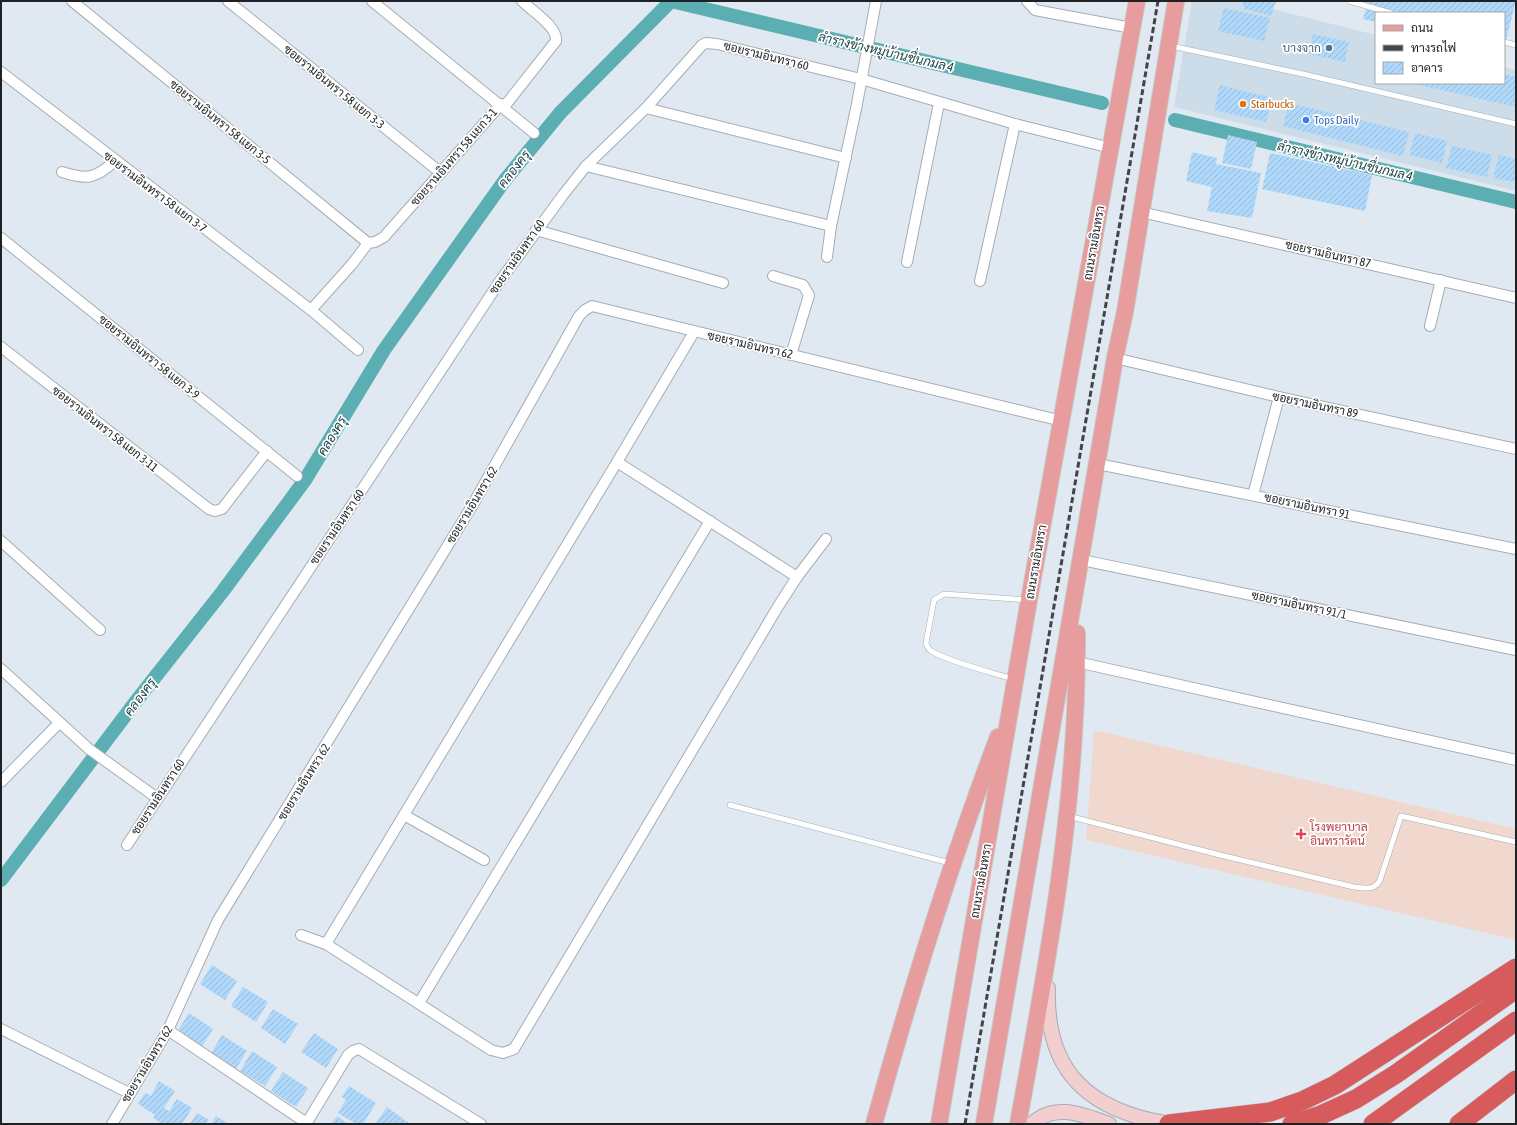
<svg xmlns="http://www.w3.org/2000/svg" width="1517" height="1125" viewBox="0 0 1517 1125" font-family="'Asap Condensed',Sarabun,sans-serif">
<defs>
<pattern id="building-hatch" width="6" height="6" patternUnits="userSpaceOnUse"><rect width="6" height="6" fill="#afd8fb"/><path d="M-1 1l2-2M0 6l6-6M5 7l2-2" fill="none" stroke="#96b9d7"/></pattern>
</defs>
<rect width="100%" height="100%" fill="#e0e9f1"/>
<!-- built -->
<polygon fill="#cddce9" points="1192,1 1240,1 1376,35 1376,83 1504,83 1504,67 1516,70 1516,191 1174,107"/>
<!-- medical -->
<polygon fill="#f0d8ce" points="1094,730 1516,829 1516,940 1086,840"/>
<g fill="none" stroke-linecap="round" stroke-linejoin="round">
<!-- canal -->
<g stroke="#5bafb3" stroke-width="14">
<polyline points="671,1 1102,103"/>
<polyline points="1175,120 1516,202"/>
<polyline points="1,880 137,700 223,591 305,480 384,350 505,180 560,113 671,1"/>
</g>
</g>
<!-- building -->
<g fill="url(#building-hatch)">
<polygon points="1242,1 1276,1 1271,16 1245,9"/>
<polygon points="1357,1 1516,1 1506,40 1504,40 1504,13 1401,13"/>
<polygon points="1224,8 1270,18 1264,41 1218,31"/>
<polygon points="1366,8 1381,12 1376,13 1376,22 1363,19"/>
<polygon points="1313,34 1349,42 1345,62 1309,54"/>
<polygon points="1504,74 1516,77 1516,107 1415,84 1504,83"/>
<polygon points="1220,85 1272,98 1266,122 1214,110"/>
<polygon points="1289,103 1409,132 1403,156 1283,126"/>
<polygon points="1415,133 1447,141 1442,163 1409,155"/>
<polygon points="1228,135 1257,142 1251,169 1222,163"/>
<polygon points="1452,146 1492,155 1487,177 1446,168"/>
<polygon points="1192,152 1217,158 1216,164 1261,173 1252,218 1207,211 1212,187 1186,181"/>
<polygon points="1270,153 1372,175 1365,211 1262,189"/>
<polygon points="1499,155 1516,159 1516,182 1493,178"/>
<polygon points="212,965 237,981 225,1000 200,984"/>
<polygon points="243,987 268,1002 256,1022 231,1006"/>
<polygon points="273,1009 298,1024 285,1044 261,1028"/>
<polygon points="189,1013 213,1029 201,1048 177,1032"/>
<polygon points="314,1033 338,1049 326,1068 301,1052"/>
<polygon points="222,1035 247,1051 235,1070 210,1055"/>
<polygon points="252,1051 277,1067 265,1086 240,1071"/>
<polygon points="283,1072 308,1088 296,1107 271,1091"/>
<polygon points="159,1081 175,1091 164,1108 169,1111 177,1099 192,1108 182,1124 163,1124 153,1118 155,1115 138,1104 145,1093 151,1096"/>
<polygon points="349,1086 376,1103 363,1124 356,1124 338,1113 346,1100 342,1097"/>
<polygon points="387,1107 409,1123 409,1124 375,1124"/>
<polygon points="197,1113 209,1120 206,1124 190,1124"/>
<polygon points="216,1116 229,1124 211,1124"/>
<polygon points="337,1116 348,1124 331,1124"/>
</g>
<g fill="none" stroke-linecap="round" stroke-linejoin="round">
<!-- lane casing -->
<g stroke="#a5adb4" stroke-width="6">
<g id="lane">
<polyline points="1349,1 1391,13"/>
<polyline points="1504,42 1516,45"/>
<polyline points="1171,46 1303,74 1516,124"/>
<path d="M1013,679c-22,-7 -64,-17 -82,-28 -3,-2 -4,-5 -5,-8l8,-43 10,-6 84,6"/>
<polyline points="730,805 950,863"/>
<path d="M1068,816l152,39 134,32c12,1 20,4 26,-7l21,-64 115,26"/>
</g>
</g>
<!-- street casing -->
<g stroke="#a5adb4" stroke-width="12">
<g id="street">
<polyline points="72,1 368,243"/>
<polyline points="228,1 441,173"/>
<polyline points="372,1 534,133"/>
<polyline points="1027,1 1035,10 1132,28"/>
<polyline points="1,72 311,310 358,350"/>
<path d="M504,107l52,-66c2,-14 -24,-30 -34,-40"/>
<polyline points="646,108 846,158"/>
<polyline points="586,166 831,226"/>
<path d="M62,172c25,8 33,7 53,-11"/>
<polyline points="1141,212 1516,298"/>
<polyline points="536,230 723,283"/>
<polyline points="1,238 297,476"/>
<polyline points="827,257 831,226 857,104 876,1"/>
<polyline points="907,262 939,103"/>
<polyline points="773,276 803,285 809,295 791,355"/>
<polyline points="980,281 1015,124"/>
<polyline points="311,310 353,263 368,243 375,242 384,237 501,104"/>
<polyline points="1430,326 1441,280"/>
<polyline points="1,347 209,509 215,511 222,509 267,451"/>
<polyline points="1115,358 1279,397 1516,449"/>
<polyline points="617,462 797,577"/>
<polyline points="1098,464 1516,549"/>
<polyline points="1253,495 1279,397"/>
<polyline points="1,541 100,630"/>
<polyline points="1082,560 1516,650"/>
<polyline points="1077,662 1516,760"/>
<polyline points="1,669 89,749 157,798"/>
<polyline points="1,782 59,723"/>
<polyline points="404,815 484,860"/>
<polyline points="127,845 500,281 563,195 586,166 646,108 702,45 706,43 717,44 861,79 1015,124 1111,148"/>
<polyline points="301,935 326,944 491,1050 503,1053 514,1049 779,605 797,577 826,539"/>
<polyline points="326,944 617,462 694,332"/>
<polyline points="419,1003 710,521"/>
<polyline points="1,1029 129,1093"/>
<polyline points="168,1030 308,1124"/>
<polyline points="112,1124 168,1030 218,920 472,506 579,316 585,310 592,306 1062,421"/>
<polyline points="306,1124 348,1055 353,1051 359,1049 481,1124"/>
</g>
</g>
<!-- secondary casing -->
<g stroke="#a5adb4" stroke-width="16">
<g id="secondary">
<path d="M1048,988c-3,85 42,123 122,136"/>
<path d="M1032,1124c23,-22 51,-9 77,0"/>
</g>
</g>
<!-- primary casing -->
<g stroke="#c5c6c6" stroke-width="18">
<g id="primary">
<path d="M874,1124c36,-131 76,-260 124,-387"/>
<polyline points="939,1124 1029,600 1137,1"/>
<polyline points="984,1124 1115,358 1125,312 1176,1"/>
<path d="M1018,1124c30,-163 60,-325 59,-491"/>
</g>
</g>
<!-- highway casing -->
<g stroke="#c5c6c6" stroke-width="20">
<g id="highway">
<polyline points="1169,1124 1270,1112 1302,1101 1335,1085 1516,968"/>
<polyline points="1292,1124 1321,1115 1356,1099 1396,1074 1516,989"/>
<polyline points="1373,1124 1516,1021"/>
<polyline points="1459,1124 1516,1080"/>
</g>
</g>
<!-- lane -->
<use href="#lane" stroke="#fff" stroke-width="5"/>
<!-- street -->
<use href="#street" stroke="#fff" stroke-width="10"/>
<!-- secondary -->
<use href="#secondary" stroke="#f3cece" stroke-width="14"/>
<!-- primary -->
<use href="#primary" stroke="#e79c9d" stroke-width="16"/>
<!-- highway -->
<use href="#highway" stroke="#d75a5c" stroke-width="19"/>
<!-- rail -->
<polyline stroke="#414548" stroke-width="3" stroke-dasharray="6 3" stroke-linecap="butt" points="965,1124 1158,1"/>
</g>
<!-- markers -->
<circle fill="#5c6f8a" stroke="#fff" stroke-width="1.5" cx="1329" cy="48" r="4"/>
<circle fill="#e8710a" stroke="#fff" stroke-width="1.5" cx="1243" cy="104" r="4"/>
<circle fill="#3f7fe0" stroke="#fff" stroke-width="1.5" cx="1306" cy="120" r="4"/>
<path fill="#e0444e" stroke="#fff" stroke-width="1.5" d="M1299 828h4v4h4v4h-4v4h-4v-4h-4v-4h4z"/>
<g text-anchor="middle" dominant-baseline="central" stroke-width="3.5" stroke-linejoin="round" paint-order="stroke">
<!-- service labels -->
<g font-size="12" fill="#4e5e75" stroke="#fff" text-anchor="end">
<text x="1321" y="48">บางจาก</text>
</g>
<!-- street labels -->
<g font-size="12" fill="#1f2224" stroke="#fff">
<text transform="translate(766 56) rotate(14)">ซอยรามอินทรา 60</text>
<text transform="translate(334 87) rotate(39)">ซอยรามอินทรา 58 แยก 3-3</text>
<text transform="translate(220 122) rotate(39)">ซอยรามอินทรา 58 แยก 3-5</text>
<text transform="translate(454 157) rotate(-49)">ซอยรามอินทรา 58 แยก 3-1</text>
<text transform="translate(155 192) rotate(37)">ซอยรามอินทรา 58 แยก 3-7</text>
<text transform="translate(1094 243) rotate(-80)">ถนนรามอินทรา</text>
<text transform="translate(1328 254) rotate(13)">ซอยรามอินทรา 87</text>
<text transform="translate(517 257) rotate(-55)">ซอยรามอินทรา 60</text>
<text transform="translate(750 345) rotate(13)">ซอยรามอินทรา 62</text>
<text transform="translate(149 357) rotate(39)">ซอยรามอินทรา 58 แยก 3-9</text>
<text transform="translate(1315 405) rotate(12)">ซอยรามอินทรา 89</text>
<text transform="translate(105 429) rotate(38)">ซอยรามอินทรา 58 แยก 3-11</text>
<text transform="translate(472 505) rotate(-59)">ซอยรามอินทรา 62</text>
<text transform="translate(1307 506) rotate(12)">ซอยรามอินทรา 91</text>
<text transform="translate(337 527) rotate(-56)">ซอยรามอินทรา 60</text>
<text transform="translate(1036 562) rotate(-80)">ถนนรามอินทรา</text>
<text transform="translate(1299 605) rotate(12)">ซอยรามอินทรา 91/1</text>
<text transform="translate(304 782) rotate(-58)">ซอยรามอินทรา 62</text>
<text transform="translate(158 797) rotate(-57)">ซอยรามอินทรา 60</text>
<text transform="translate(981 881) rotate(-80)">ถนนรามอินทรา</text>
<text transform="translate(147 1064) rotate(-59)">ซอยรามอินทรา 62</text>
</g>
<!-- food labels -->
<g font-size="12" fill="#c56008" stroke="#fff" text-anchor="start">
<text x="1251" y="104">Starbucks</text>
</g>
<!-- shop labels -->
<g font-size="12" fill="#366cbe" stroke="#fff" text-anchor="start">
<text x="1314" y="120">Tops Daily</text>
</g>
<!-- health labels -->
<g font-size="12" fill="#be3a42" stroke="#fff" text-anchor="start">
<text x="1310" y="827">โรงพยาบาล<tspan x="1310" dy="14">อินทรารัตน์</tspan></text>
</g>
<!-- water labels -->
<g font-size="13" font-style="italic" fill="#1c4446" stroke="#fff">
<text transform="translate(886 52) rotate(13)">ลำรางข้างหมู่บ้านชื่นกมล 4</text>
<text transform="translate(1345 161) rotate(13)">ลำรางข้างหมู่บ้านชื่นกมล 4</text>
<text transform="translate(514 169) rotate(-52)">คลองครุ</text>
<text transform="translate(332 436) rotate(-59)">คลองครุ</text>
<text transform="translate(140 697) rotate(-53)">คลองครุ</text>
</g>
</g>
<!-- border -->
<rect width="1517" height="1125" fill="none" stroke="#1f2224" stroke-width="4"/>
<!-- legend -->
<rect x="1375" y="12" width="130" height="72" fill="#ffffff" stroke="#a5a7a7"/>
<rect x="1383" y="25" width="20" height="6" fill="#e79c9d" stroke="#a5a7a7"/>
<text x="1411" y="32" font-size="12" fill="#1f2224">ถนน</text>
<rect x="1383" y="45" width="20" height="6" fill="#414548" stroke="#a5a7a7"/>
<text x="1411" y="52" font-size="12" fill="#1f2224">ทางรถไฟ</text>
<rect x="1383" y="62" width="20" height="12" fill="url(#building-hatch)" stroke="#a5a7a7"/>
<text x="1411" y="72" font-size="12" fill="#1f2224">อาคาร</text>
</svg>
